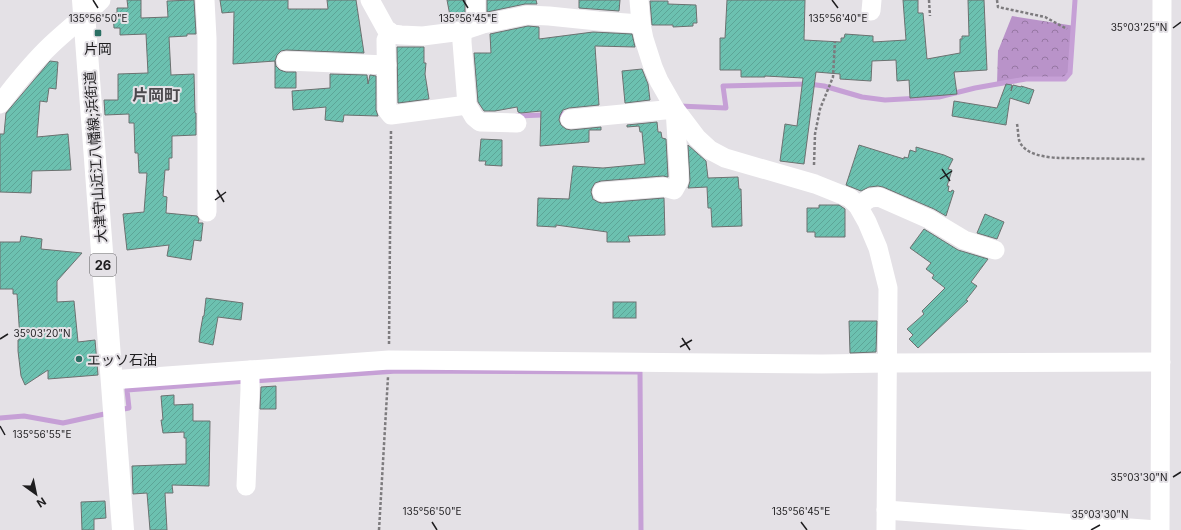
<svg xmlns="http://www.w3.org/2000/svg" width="1181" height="530" viewBox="0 0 1181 530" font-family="Inter,'Noto Sans JP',sans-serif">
<defs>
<pattern id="forest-crowns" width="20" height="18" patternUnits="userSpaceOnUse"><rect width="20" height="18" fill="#b993c9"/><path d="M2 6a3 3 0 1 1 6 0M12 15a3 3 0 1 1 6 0" fill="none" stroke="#9677a3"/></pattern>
<pattern id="building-hatch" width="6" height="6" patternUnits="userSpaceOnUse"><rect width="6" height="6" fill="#6cc1b0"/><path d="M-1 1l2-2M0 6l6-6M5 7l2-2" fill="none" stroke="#5da597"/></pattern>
</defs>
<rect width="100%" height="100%" fill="#e4e1e6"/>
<!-- forest -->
<polygon fill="url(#forest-crowns)" points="1012,16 1075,26 1069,72 1064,78 1026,78 997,84 998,51"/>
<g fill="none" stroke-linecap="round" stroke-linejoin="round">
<!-- stream -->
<g stroke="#c6a0d6" stroke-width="5">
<polyline points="679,106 726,108 723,86 809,84 824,86 862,97 885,100 939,97 975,88 1026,79 1065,79 1070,73 1075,0"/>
<polyline points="517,116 567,114"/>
<polyline points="254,381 397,371 640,372 641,530"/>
<polyline points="119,410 129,408 127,390 246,381"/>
<polyline points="0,418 24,416 63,423 109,413"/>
</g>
</g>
<!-- building -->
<g fill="url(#building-hatch)" stroke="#6c7170">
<polygon points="127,0 141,0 141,18 168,17 167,1 194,0 196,34 187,34 187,36 169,37 171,75 194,74 195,113 196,113 196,135 172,136 172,158 169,158 169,170 165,170 163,196 167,197 166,213 197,216 199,219 198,223 203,223 201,241 194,240 191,260 167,256 169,245 127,250 123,214 144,212 147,173 139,173 138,153 135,153 134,123 129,123 129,114 105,115 104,100 118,100 118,74 148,73 146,34 120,35 120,28 114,28 113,13 117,13 117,8 128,8"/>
<polygon points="220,0 288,0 288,9 328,9 327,0 356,0 364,53 286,50 281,51 277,55 275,61 233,64 234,12 222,13"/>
<polygon points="447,0 465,0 465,18 451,21"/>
<polygon points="487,0 536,0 537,4 525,4 487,12"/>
<polygon points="579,0 620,0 619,11 579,8"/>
<polygon points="727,0 805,0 804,40 841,42 841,38 844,38 845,34 873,36 873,42 906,40 903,0 918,0 918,13 923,13 927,59 960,53 960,39 962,39 962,36 969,36 968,0 984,0 987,70 954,72 957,94 910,98 909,80 897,81 896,60 872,61 871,81 840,79 840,74 816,72 804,164 780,161 785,124 797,126 803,78 765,76 765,77 741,77 741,70 720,70 720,38 725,38"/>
<polygon points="650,1 668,1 668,4 696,5 697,23 693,23 693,26 673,27 673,25 652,25"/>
<polygon points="528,26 539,27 539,39 593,32 632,34 635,47 595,46 599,105 569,108 563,110 560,115 559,120 561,125 566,129 571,130 601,127 601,130 589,130 589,142 540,146 541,111 521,113 518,112 517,107 495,111 484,111 478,102 474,53 491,53 490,34"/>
<polygon points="397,47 424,47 424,63 426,63 425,74 429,99 398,103"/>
<polygon points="50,61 58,62 56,89 49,88 47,102 40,101 37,137 68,134 71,170 32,171 31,193 0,192 0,134 4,134 6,113"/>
<polygon points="275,61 276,66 280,70 286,72 296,72 296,88 275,88"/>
<polygon points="642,69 648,84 650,100 625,103 622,71"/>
<polygon points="330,74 367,75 368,84 370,75 376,76 376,110 378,116 344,115 343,122 325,120 326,107 293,110 292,91 330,88"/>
<polygon points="1006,84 1012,85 1011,91 1013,85 1021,87 1021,86 1034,90 1029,104 1010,98 1006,125 952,116 954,101 997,108"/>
<polygon points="657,122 658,132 661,132 662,138 666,139 668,177 663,176 601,181 595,183 592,188 591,192 593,199 598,202 602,203 664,198 665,235 628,236 630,242 607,242 607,232 556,225 556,227 537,226 538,198 569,199 573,166 603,168 645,164 642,132 640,132 639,126 627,127 627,125"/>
<polygon points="481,139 502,140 502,166 485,165 486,161 479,161"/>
<polygon points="688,145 706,161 708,178 738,177 739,189 741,189 742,226 712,227 711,208 708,208 707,187 688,188 690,181"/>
<polygon points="859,145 904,159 904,157 908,158 910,150 916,152 916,147 944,155 953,159 948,169 952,170 947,186 949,186 948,191 951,192 952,190 954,191 946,216 934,209 883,187 878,186 869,187 861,191 846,185"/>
<polygon points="819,205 839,205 845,209 845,237 815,237 815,232 807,232 807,208 819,208"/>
<polygon points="985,214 1004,222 997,239 977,233"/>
<polygon points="924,229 958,250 988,259 971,282 977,286 966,300 968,301 918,348 909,339 913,335 907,329 924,314 922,311 945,288 932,278 934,275 926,269 931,263 910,248"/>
<polygon points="21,236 42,239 41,249 82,253 57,281 57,302 74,301 78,342 95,340 98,375 48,379 48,370 25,385 21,376 18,351 18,340 20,339 17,294 13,294 13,289 0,289 0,242 20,242"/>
<polygon points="206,298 243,303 241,320 218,317 213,345 199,342 200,333 203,316 204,316"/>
<rect x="613" y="302" width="23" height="16"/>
<polygon points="849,321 877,321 876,352 850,353"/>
<polygon points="276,386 276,409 260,409 261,387"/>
<polygon points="174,395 174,405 193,404 193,421 210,421 209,486 172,485 173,493 165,493 167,530 150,530 147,493 133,494 132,466 186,464 186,438 184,438 184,432 163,433 161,420 163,420 161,396"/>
<polygon points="105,501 106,518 94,519 94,530 82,530 81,502"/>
</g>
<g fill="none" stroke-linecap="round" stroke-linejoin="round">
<!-- path -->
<g stroke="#7d7b7e" stroke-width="2.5" stroke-dasharray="3 2" stroke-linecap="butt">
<polyline points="929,0 930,16"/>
<polyline points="997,0 998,7 1045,17 1067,29"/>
<path d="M1017,124c1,5 1,11 2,16 5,15 26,17 40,18l86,1"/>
<polyline points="814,165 815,134 820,109 833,77 835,41"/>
<polyline points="389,344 391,131"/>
<polyline points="379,530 388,377"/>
</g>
<!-- minor -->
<g stroke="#fff" stroke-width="19">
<polyline points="205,0 207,38 207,212"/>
<polyline points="370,0 386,29 393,34 401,35 423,36 462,31 483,24 527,15 549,16 598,21 641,24"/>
<polyline points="476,0 476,26"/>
<polyline points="639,0 641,24 644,39 653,67 659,81 675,109 697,138 710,150 725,158 815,184 850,198 858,206 867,222 878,248 888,288 886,530"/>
<polyline points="871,11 872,0"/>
<polyline points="390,32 386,40 387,110 391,115 467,105 462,42 462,31"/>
<polyline points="286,61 387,65"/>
<path d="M0,104c16,-21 32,-41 51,-59 16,-15 34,-29 50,-45"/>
<polyline points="467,105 474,117 480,122 517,123"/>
<polyline points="570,119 675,109 679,172 679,181 674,190 664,187 602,192"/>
<polyline points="858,206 870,198 879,197 929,219 964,240 995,250"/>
<polyline points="111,380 389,360 822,364 888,363 1161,362"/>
<polyline points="246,486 250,390 250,370"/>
<polyline points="886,510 1157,530"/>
<polyline points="1160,530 1162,0"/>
</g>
<!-- major -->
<polyline stroke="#fff" stroke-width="22" points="83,0 123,530"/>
</g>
<!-- ticks -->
<path fill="none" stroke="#1e1d1f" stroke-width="1.5" d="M93,0l5,8M463,0l5,8M832,0l6,8M1173,28l8,-6M942,169l8,12M940,179l12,-8M217,190l7,12M215,200l11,-8M682,338l8,12M0,339l8,-5M680,347l12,-7M0,426l5,9M1173,477l8,-5M432,522l5,8M801,522l6,8M1091,530l9,-5"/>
<!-- markers -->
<g fill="#2b7064" stroke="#e4e1e6" stroke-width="1.5">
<rect x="94" y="29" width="8" height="8" rx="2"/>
<circle cx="79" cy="359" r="4"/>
</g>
<g text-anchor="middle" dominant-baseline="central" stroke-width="4" stroke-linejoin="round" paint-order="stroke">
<!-- shield labels -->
<rect fill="#e4e1e6" stroke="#59585b" stroke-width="1" x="90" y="254" width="26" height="22" rx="3"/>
<g font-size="13" font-weight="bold" fill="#1e1d1f">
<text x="103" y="265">26</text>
</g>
<!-- poi labels -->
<g font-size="14" fill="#1e1d1f" stroke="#e4e1e6">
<text x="98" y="48">片岡</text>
<text x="87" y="359" text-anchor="start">エッソ石油</text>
</g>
<!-- street labels -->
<g font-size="14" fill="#1e1d1f" stroke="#e4e1e6">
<text transform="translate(95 157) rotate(-94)">大津守山近江八幡線;浜街道</text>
</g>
<!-- quarter labels -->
<g font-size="16" font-weight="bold" fill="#4c494d" stroke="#e4e1e6">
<text x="156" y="95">片岡町</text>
</g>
</g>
<g font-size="10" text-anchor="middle" fill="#1e1d1f" stroke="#e4e1e6" stroke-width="4" stroke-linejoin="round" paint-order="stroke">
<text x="98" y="22">135°56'50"E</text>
<text x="468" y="22">135°56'45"E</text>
<text x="838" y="22">135°56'40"E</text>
<text x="1139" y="31">35°03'25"N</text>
<text x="42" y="337">35°03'20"N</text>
<text x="42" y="438">135°56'55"E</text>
<text x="1139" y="481">35°03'30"N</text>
<text x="432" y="515">135°56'50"E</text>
<text x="801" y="515">135°56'45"E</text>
<text x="1100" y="518">35°03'30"N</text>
</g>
<!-- north arrow -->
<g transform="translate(36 494) rotate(147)" stroke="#e4e1e6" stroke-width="3" paint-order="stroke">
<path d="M0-3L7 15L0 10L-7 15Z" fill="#1e1d1f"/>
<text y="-6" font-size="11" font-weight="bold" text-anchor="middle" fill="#1e1d1f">N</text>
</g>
</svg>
